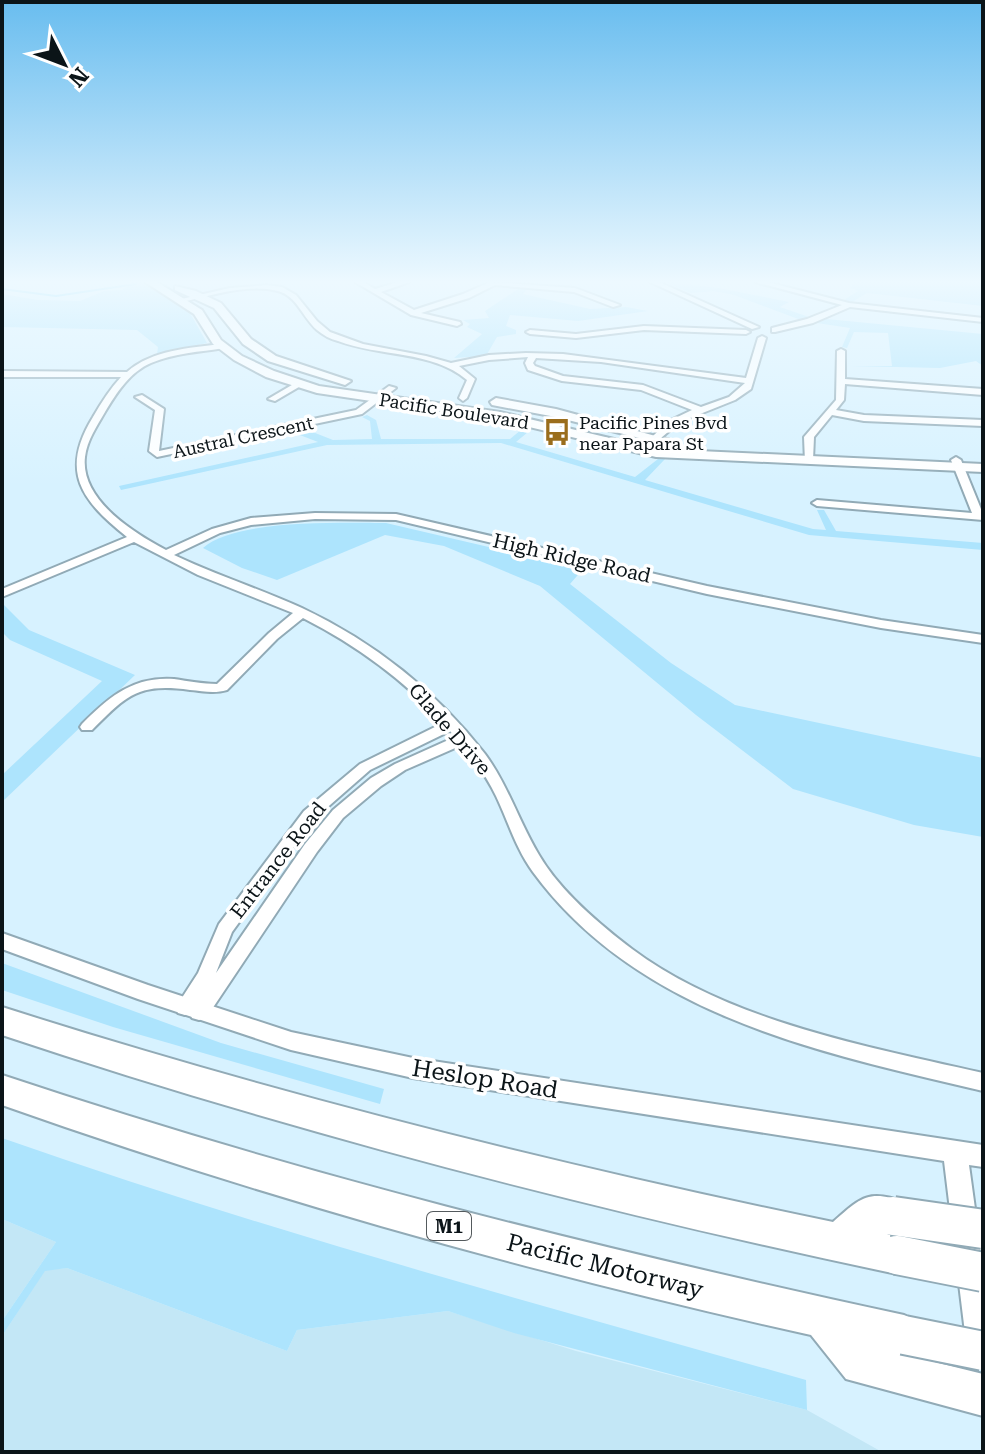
<svg xmlns="http://www.w3.org/2000/svg" width="985" height="1454" viewBox="0 0 985 1454" font-family="'Roboto Serif',serif">
<rect width="100%" height="100%" fill="#d7f2ff"/>
<!-- built -->
<g fill="#c3e7f6">
<polygon points="2,1219 56,1242 2,1321"/>
<polygon points="67,1268 287,1351 297,1330 448,1311 576,1351 807,1410 882,1452 2,1452 2,1336 45,1270"/>
</g>
<!-- green -->
<g fill="#ade4fd">
<polygon points="133,282 141,282 190,313 207,343 157,354 158,347 137,330 2,327 2,294 38,300 80,301 104,291 122,290"/>
<polygon points="665,282 719,288 789,302 780,307 809,317 801,320 734,295 714,291 691,293"/>
<polygon points="854,282 983,282 983,306 867,293 852,302 844,300 858,291 851,288"/>
<polygon points="521,287 528,287 523,294 590,309 626,307 648,311 578,321 510,315 506,326 516,330 516,334 497,337 486,356 454,358 482,334 467,327 470,324 463,320 489,318 485,311"/>
<polygon points="826,319 983,334 983,366 976,361 940,368 851,366 892,366 888,333 854,332 847,348 842,347 850,328 817,323"/>
<polygon points="367,415 376,420 381,439 510,439 527,425 534,427 516,442 635,477 658,459 665,459 645,480 813,529 826,530 817,510 824,510 836,531 983,543 983,550 809,535 501,443 327,445 121,490 119,486 318,442 292,432 305,429 333,440 372,439 370,421 362,417"/>
<path d="M386,523l197,46 -13,15 101,79 64,42 248,53v79l-69,-12 -121,-36 -97,-74 -156,-129 -96,-40 -59,-11 -108,45 -35,-12 -39,-20c32,-29 139,-25 183,-25z"/>
<polygon points="2,603 29,630 135,675 2,802 2,775 102,681 10,640 2,632"/>
<polygon points="2,963 221,1043 384,1089 380,1104 113,1027 2,990"/>
<path d="M2,1138c264,93 535,166 804,242l1,30 -293,-77 -66,-22 -151,19 -10,21 -220,-83 -22,3 -43,65v-15l54,-79 -54,-23z"/>
</g>
<g fill="none" stroke-linecap="round" stroke-linejoin="round">
<!-- stream -->
<polyline stroke="#4acafa" stroke-width="2" points="2,289 56,296 136,284"/>
<!-- minor casing -->
<g stroke="#91aab6" stroke-width="4">
<g id="minor">
<polygon points="355,282 363,282 375,289 398,282 409,282 381,292 414,310 463,294 490,282 575,288 620,305 613,307 574,292 495,285 469,298 421,313 460,322 461,324 457,326 411,315"/>
<polygon points="650,282 659,282 759,327 752,329"/>
<polygon points="755,282 767,282 849,303 983,318 983,322 850,307 813,323 775,332 772,332 772,328 807,319 842,305"/>
<path d="M267,285l15,2 14,8 21,26 13,11 33,12 63,12 25,7 38,-8 37,-2 37,1 183,24 12,-40 4,-2 4,2 -15,51 -16,11 -55,22 -37,31 -5,-3 2,-2 29,-27 23,-11 -51,-20 -79,-9 -34,-11 -3,-7 3,-6 -39,3 -30,6 16,13 -8,19 -4,3 -4,-3 8,-18c-35,-30 -88,-23 -129,-39 -8,-2 -15,-6 -21,-11 -14,-12 -20,-34 -39,-39 -31,-8 -67,5 -97,11l-4,-2 53,-12zM536,358l65,4 144,21 -16,14 -28,10 -58,-22 -80,-9 -28,-10 -2,-3z"/>
<polygon points="644,326 746,330 750,332 746,334 644,330 576,338 530,334 526,332 530,330 576,334"/>
<path d="M221,344l4,2 -1,2c-24,4 -50,5 -73,15 -21,9 -34,29 -46,49 -8,14 -18,28 -20,45 -5,43 49,76 81,93l46,-21 39,-11 64,-5 81,1 311,72 174,34 102,15v8l-102,-15 -174,-34 -311,-74 -81,-1 -64,6 -31,8 -46,22c42,20 86,34 128,53 72,34 134,83 183,146 23,31 34,68 54,101 21,36 60,69 93,94 96,72 236,98 351,124v18c-163,-38 -345,-76 -450,-219 -17,-23 -25,-51 -37,-76 -9,-19 -21,-35 -34,-51l-57,25 -24,16 -38,32 -26,34 -111,166 -7,2 -7,-2 -2,-5 -5,2 -7,-2 -2,-6 22,-34 21,-49 85,-113 56,-47 83,-41c-40,-44 -87,-78 -140,-105l-26,21 -50,51c-13,4 -24,1 -37,0 -52,-7 -63,5 -98,40h-10l-2,-3 2,-3c27,-27 51,-48 92,-45 14,2 29,5 43,5l52,-51 24,-20 -95,-38 -64,-33 -132,55v-8l125,-52c-45,-36 -68,-65 -34,-120 8,-14 17,-28 28,-40h-119v-6l125,1c25,-22 62,-24 94,-28zM450,731l5,6 -60,27 -24,14 -38,32 -28,34 -89,129 16,-41 82,-113 56,-49z"/>
<polygon points="841,349 845,351 845,379 983,389 983,395 845,384 844,400 836,410 864,415 983,420 983,426 864,421 832,415 814,437 813,460 805,462 804,437 836,400 837,351"/>
<polygon points="297,382 304,384 275,401 268,399"/>
<polygon points="389,386 396,388 362,414 157,457 149,451 155,410 135,397 142,395 164,409 159,451 356,410"/>
<polygon points="956,457 961,460 983,514 983,520 817,506 812,503 817,500 972,513 951,460"/>
</g>
</g>
<!-- tertiary casing -->
<g stroke="#91aab6" stroke-width="4">
<polygon id="tertiary" points="2,933 148,985 291,1032 413,1058 983,1145 983,1167 969,1165 983,1267 983,1362 971,1359 967,1349 944,1161 413,1078 291,1050 138,999 2,949"/>
</g>
<!-- primary casing -->
<g stroke="#91aab6" stroke-width="4">
<g id="primary">
<polygon points="145,282 157,282 202,310 221,340 242,356 274,371 319,386 500,412 656,449 983,464 983,472 656,457 500,420 317,393 266,377 234,360 213,344 194,314"/>
<polygon points="175,286 196,291 221,303 251,339 276,356 351,381 345,385 268,361 243,344 214,308 175,290"/>
<polygon points="496,398 556,409 674,441 667,445 556,417 492,405 490,402"/>
</g>
</g>
<!-- motorway casing -->
<g stroke="#91aab6" stroke-width="4">
<g id="motorway">
<path d="M2,1007c273,87 550,157 831,215 27,-24 36,-34 73,-19l6,13 -6,13 -19,5 24,7 5,14 -5,14 -14,5c-303,-64 -601,-141 -895,-239z"/>
<path d="M2,1075c296,99 597,174 902,240l14,6 6,14 -6,14 -12,6 77,19v42l-137,-37 -35,-44c-274,-61 -544,-136 -809,-230z"/>
</g>
</g>
<!-- minor -->
<use href="#minor" fill="#fff" fill-rule="evenodd"/>
<!-- tertiary -->
<use href="#tertiary" fill="#fff" fill-rule="evenodd"/>
<!-- primary -->
<use href="#primary" fill="#fff" fill-rule="evenodd"/>
<!-- motorway -->
<use href="#motorway" fill="#fff" fill-rule="evenodd"/>
<!-- motorway-bridge casing -->
<g stroke="#91aab6" stroke-width="42" stroke-linecap="butt">
<g id="motorway-bridge">
<polyline points="893,1216 983,1229"/>
<polyline points="897,1255 983,1272"/>
<polyline points="904,1335 983,1351"/>
</g>
</g>
<!-- motorway-bridge -->
<use href="#motorway-bridge" stroke="#fff" stroke-width="38"/>
</g>
<!-- sky -->
<linearGradient id="sky" x2="0" y2="1"><stop stop-color="#69bdef"/><stop offset="0.58" stop-color="#edf9ff"/><stop offset="1" stop-color="#edf9ff" stop-opacity="0"/></linearGradient>
<rect width="985" height="486" fill="url(#sky)"/>
<!-- icons -->
<defs>
<g id="bus-bare" transform="scale(2.16)"><path d="M-5-6H5V4H4V6H2V4H-2V6H-4V4H-5ZM-3.5-4V0h7V-4ZM-3.5 1.2v1.5H-2V1.2ZM2 1.2v1.5H3.5V1.2Z" fill="#9a6d1c" stroke="#fff" stroke-width="2.5" paint-order="stroke"/></g>
</defs>
<g fill-rule="evenodd">
<use href="#bus-bare" x="557" y="432"/>
</g>
<g text-anchor="middle" dominant-baseline="central" stroke-width="7" stroke-linejoin="round" paint-order="stroke">
<!-- far-street labels -->
<g font-size="18" fill="#0b1418" stroke="#fff">
<text transform="translate(454 411) rotate(9)">Pacific Boulevard</text>
<text transform="translate(243 437) rotate(-12)">Austral Crescent</text>
</g>
<!-- far-poi labels -->
<g font-size="18" fill="#0b1418" stroke="#fff" text-anchor="start">
<text x="579" y="422">Pacific Pines Bvd<tspan x="579" dy="21">near Papara St</tspan></text>
</g>
<!-- shield labels -->
<rect fill="#fff" stroke="#545a5d" stroke-width="2" x="427" y="1212" width="44" height="28" rx="6"/>
<g font-size="18" font-weight="bold" fill="#0b1418">
<text x="449" y="1226">M1</text>
</g>
<!-- street labels -->
<g font-size="20" fill="#0b1418" stroke="#fff">
<text transform="translate(572 558) rotate(13)">High Ridge Road</text>
<text transform="translate(450 729) rotate(49)">Glade Drive</text>
<text transform="translate(278 860) rotate(-52)">Entrance Road</text>
</g>
<!-- near-street labels -->
<g font-size="24" fill="#0b1418" stroke="#fff">
<text transform="translate(485 1079) rotate(9)">Heslop Road</text>
<text transform="translate(605 1266) rotate(14)">Pacific Motorway</text>
</g>
</g>
<!-- border -->
<rect width="985" height="1454" fill="none" stroke="#0b1418" stroke-width="8"/>
<!-- north arrow -->
<g transform="translate(64 64) rotate(132)" stroke="#ffffff" stroke-width="6" paint-order="stroke">
<path d="M0-6L14 30L0 20L-14 30Z" fill="#0b1418"/>
<text y="-12" font-size="22" font-weight="bold" text-anchor="middle" fill="#0b1418">N</text>
</g>
</svg>
